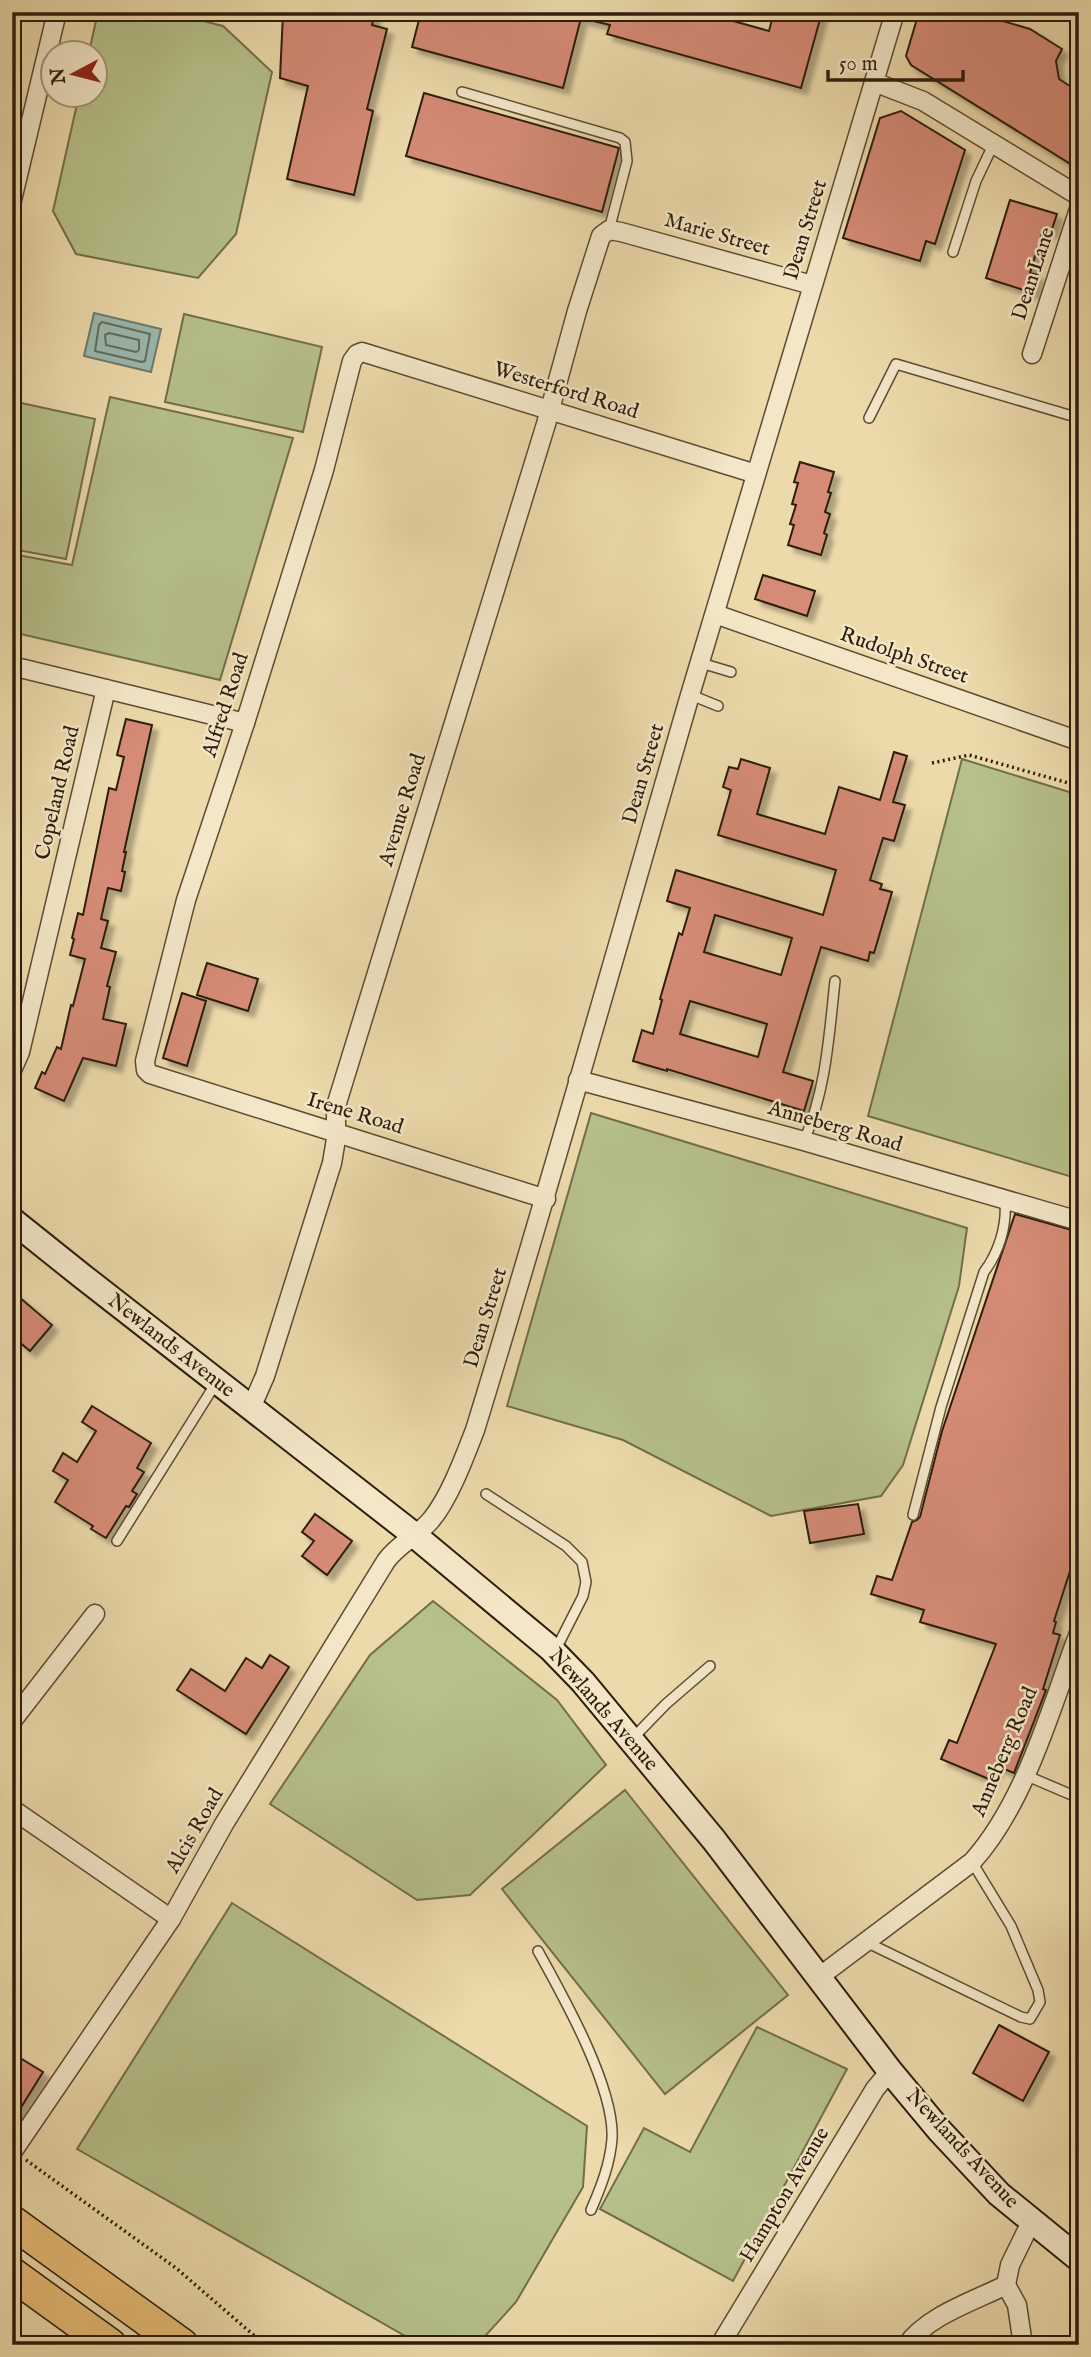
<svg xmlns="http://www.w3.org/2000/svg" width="1091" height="2357" viewBox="0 0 1091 2357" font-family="'IM FELL English',serif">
<defs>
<filter id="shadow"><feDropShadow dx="6" dy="6" stdDeviation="2" flood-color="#0004"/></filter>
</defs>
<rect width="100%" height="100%" fill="#ecdaab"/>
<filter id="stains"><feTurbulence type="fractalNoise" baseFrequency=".00286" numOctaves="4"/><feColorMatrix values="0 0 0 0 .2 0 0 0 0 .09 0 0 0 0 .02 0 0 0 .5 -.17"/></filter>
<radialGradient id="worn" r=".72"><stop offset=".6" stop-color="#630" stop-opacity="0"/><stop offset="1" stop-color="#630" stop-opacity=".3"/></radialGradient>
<!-- green -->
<g fill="#b6c08a" stroke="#726e4a" stroke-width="2">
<polygon points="98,12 168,12 223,26 272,72 236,234 198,278 76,254 53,211 79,95 94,94 94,52 89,52"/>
<polygon points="184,314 322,347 303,432 165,402"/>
<polygon points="110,397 293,438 220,680 12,632 12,554 72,565"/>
<polygon points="12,401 95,419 66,559 12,549"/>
<polygon points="962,759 1079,795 1079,1179 868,1116"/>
<polygon points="591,1113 967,1228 959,1286 903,1465 881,1496 771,1516 623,1440 507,1406"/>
<polygon points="433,1601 557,1700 606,1765 470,1895 417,1900 270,1804 370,1655"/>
<polygon points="625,1790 788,1995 665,2094 502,1889"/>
<polygon points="232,1903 587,2126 583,2187 516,2302 477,2345 421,2345 77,2149"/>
<polygon points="757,2027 847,2069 733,2281 600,2209 644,2128 690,2152"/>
</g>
<!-- water -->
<polygon fill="#9abaaf" stroke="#6e7b6d" stroke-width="2" points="94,313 161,329 151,372 84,356"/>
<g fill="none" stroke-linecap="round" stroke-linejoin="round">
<!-- shore -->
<g stroke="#646c5d" stroke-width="2">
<polygon points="102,322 150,334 145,361 142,362 95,351 99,325"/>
<polygon points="109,333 139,340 139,350 136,352 106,345 105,335"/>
</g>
</g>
<!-- building -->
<g fill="#d58b76" stroke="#2d1d0b" stroke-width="2" fill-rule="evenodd" filter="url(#shadow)">
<polygon points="289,12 375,12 372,25 387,29 367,109 373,111 354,195 287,179 308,86 280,78 283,13"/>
<polygon points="421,12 701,12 769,31 774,12 822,12 801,88 607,34 610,25 581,18 563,88 412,47"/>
<polygon points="919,12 972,12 1030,29 1062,49 1056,61 1059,79 1079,92 1079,147 1069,163 911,65 906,56"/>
<polygon points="424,93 619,148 602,212 406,156"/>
<polygon points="901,111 965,150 935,244 926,241 920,261 843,238 880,118"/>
<polygon points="1010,200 1057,214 1051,232 1043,230 1030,273 1038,275 1033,293 986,278"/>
<polygon points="800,462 834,472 828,492 831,493 825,512 830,514 824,533 827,535 821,555 788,545 794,525 790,524 796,505 792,504 798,483 794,482"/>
<polygon points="763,575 815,591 807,616 755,599"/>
<polygon points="126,719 152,725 124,852 126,852 122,871 125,872 121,891 108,888 101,919 108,921 101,948 116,952 107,986 110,987 103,1019 126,1024 116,1066 83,1058 64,1101 35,1088 42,1072 45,1074 57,1047 61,1049 71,1005 73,1006 85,959 70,955 74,939 72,938 78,913 83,915 109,788 116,790 124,757 117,755"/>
<path d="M894,752l13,4 -14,46 12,3 -11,36 -11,-3 -13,42 12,4 -2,5 12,3 -18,61 -4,-1 -2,9 -47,-14 -38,125 30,9 -9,30 -137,-42v2l-34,-10 9,-31 11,4 9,-34 -2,-1 19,-66 3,2 8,-27 -23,-7 9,-31 147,45 13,-45 -118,-35 13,-45 -8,-3 6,-20 9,2 3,-10 29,9 -13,46 68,20 14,-47 41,13zM715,915l77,23 -11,37 -77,-23zM690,1001l77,23 -9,33 -78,-23z"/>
<polygon points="207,963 258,979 248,1011 197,995"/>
<polygon points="182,993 206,1001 187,1066 163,1058"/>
<polygon points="1015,1214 1079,1232 1079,1543 1054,1621 1056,1622 1053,1633 1060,1635 1043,1689 1046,1690 1014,1773 997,1766 991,1780 941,1759 949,1740 957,1743 996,1644 920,1622 924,1610 871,1594 877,1576 892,1580 912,1522 917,1520 920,1517 942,1431"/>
<polygon points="12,1291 52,1325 30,1351 12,1336"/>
<polygon points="92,1406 151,1443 137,1468 144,1472 132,1491 137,1494 129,1507 126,1506 106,1538 91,1529 93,1526 55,1502 68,1480 53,1471 63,1453 77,1462 96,1431 82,1422"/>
<polygon points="858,1504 864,1534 810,1543 804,1511"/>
<polygon points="315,1514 352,1541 327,1575 302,1556 314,1541 302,1532"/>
<polygon points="270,1655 289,1667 246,1734 177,1690 191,1669 225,1691 246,1658 262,1668"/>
<polygon points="999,2025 1049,2052 1023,2101 973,2073"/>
<polygon points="12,2053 43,2072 12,2122"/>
</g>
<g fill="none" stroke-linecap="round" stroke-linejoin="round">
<!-- lane casing -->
<g stroke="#5d4c33" stroke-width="12">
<g id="lane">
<polyline points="462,92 620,138 625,142 627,161 609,230"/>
<polyline points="953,252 976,181 994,143"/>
<polyline points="869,418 896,364 1079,418"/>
<polyline points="701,663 731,672"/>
<polyline points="691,695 718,706"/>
<path d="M804,1141c22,-51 25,-105 31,-160"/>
<polyline points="486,1494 566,1546 582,1562 586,1582 583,1596 555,1651"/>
<path d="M913,1515l28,-108 43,-135c15,-20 23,-46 21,-71"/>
<polyline points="117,1541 216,1383"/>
<polyline points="632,1739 666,1704 710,1666"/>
<polyline points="1025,1775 1079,1798"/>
<polyline points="866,1942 1021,2017 1030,2019 1040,2002 1038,1990 1011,1926 972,1862"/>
<path d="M538,1951c25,45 77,137 74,188 -2,25 -11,48 -21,71"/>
</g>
</g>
<!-- street casing -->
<g stroke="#5d4c33" stroke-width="21">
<g id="street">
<polyline points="874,82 923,101 1079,196"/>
<polyline points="12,200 57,12"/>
<polyline points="1032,354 1079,209"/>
<polyline points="715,614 1079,741"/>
<polyline points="12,666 245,723"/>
<polyline points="12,1070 20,1052 106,689"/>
<polyline points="578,1080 804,1141 1079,1221"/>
<polyline points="546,1199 150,1074 146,1070 145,1061 186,900 245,723 324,470 352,361 357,354 362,352 756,474"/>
<polyline points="251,1408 265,1376 332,1163 336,1139 336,1106 546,424 577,311 601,236 609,230 621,232 812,285"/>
<polyline points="12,1721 95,1614"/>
<polyline points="12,1809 171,1919"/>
<path d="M819,1977l153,-115c54,-60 79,-155 107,-229"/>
<path d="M13,2151l158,-232 53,-95 162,-263c13,-18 32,-25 45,-41 18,-21 34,-64 44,-90 75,-244 144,-490 215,-735 67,-228 138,-455 205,-683"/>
<polyline points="1006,2285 1017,2305 1023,2345"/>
<polyline points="720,2345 875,2089 890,2071"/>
<path d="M907,2345c20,-29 67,-44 99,-60l4,-20 21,-43"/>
</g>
</g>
<!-- secondary casing -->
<g stroke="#2d1d0b" stroke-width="28">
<polyline id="secondary" points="12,1220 82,1276 413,1534 550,1648 583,1682 714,1840 890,2071 940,2131 999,2194 1079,2259"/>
</g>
<!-- highway casing -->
<g stroke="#2d1d0b" stroke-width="35">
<g id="highway">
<polyline points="12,2222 182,2345"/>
<polyline points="12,2274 110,2345"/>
</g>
</g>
<!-- path -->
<g stroke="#2d1d0b" stroke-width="3.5" stroke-dasharray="2 3.5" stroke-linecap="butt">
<polyline points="932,763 969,755 1079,786"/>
<polyline points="26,2160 176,2268 265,2345"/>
</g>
<!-- lane -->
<use href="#lane" stroke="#f3e7c8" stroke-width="9"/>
<!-- street -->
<use href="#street" stroke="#f3e7c8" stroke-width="18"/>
<!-- secondary -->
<use href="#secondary" stroke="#f3e7c8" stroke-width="24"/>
<!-- highway -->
<use href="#highway" stroke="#e6bd76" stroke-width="32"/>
</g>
<g text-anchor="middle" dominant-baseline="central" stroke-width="5" stroke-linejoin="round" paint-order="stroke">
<!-- street labels -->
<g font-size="21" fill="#2d1d0b" stroke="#f3e7c8">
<text transform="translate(806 230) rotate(-73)">Dean Street</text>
<text transform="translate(717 235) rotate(16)">Marie Street</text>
<text transform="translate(1034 274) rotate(-72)">Dean Lane</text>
<text transform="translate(566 391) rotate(17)">Westerford Road</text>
<text transform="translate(904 656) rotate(19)">Rudolph Street</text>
<text transform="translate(226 705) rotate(-72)">Alfred Road</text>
<text transform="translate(644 774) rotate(-74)">Dean Street</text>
<text transform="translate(58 793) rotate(-77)">Copeland Road</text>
<text transform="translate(403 810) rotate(-73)">Avenue Road</text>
<text transform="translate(355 1114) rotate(17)">Irene Road</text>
<text transform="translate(835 1127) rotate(16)">Anneberg Road</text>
<text transform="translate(486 1318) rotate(-73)">Dean Street</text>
<text transform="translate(171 1346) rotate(38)">Newlands Avenue</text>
<text transform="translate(603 1710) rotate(49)">Newlands Avenue</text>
<text transform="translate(1005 1752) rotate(-67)">Anneberg Road</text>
<text transform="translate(195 1831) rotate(-60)">Alcis Road</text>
<text transform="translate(962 2149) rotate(47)">Newlands Avenue</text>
<text transform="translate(785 2195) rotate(-59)">Hampton Avenue</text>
</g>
</g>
<!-- margin -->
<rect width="1091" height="2357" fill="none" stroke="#ecdaab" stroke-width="42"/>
<rect x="14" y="14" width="1063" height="2329" fill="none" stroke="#2d1d0b" stroke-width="3.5"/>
<rect x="21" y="21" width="1049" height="2315" fill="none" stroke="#2d1d0b" stroke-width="2"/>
<!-- north arrow -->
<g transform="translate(74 74) rotate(263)"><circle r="33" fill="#f3e7c8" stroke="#a4967c" stroke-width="2"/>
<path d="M0-5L12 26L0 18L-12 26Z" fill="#8f2418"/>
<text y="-10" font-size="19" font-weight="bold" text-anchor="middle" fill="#2d1d0b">N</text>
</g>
<!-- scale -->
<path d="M828 70v10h135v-10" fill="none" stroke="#2d1d0b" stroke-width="3.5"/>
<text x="839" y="70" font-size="21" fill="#2d1d0b" stroke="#f3e7c8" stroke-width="5" paint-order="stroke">50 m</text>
<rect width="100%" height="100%" filter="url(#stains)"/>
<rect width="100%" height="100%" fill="url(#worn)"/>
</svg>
